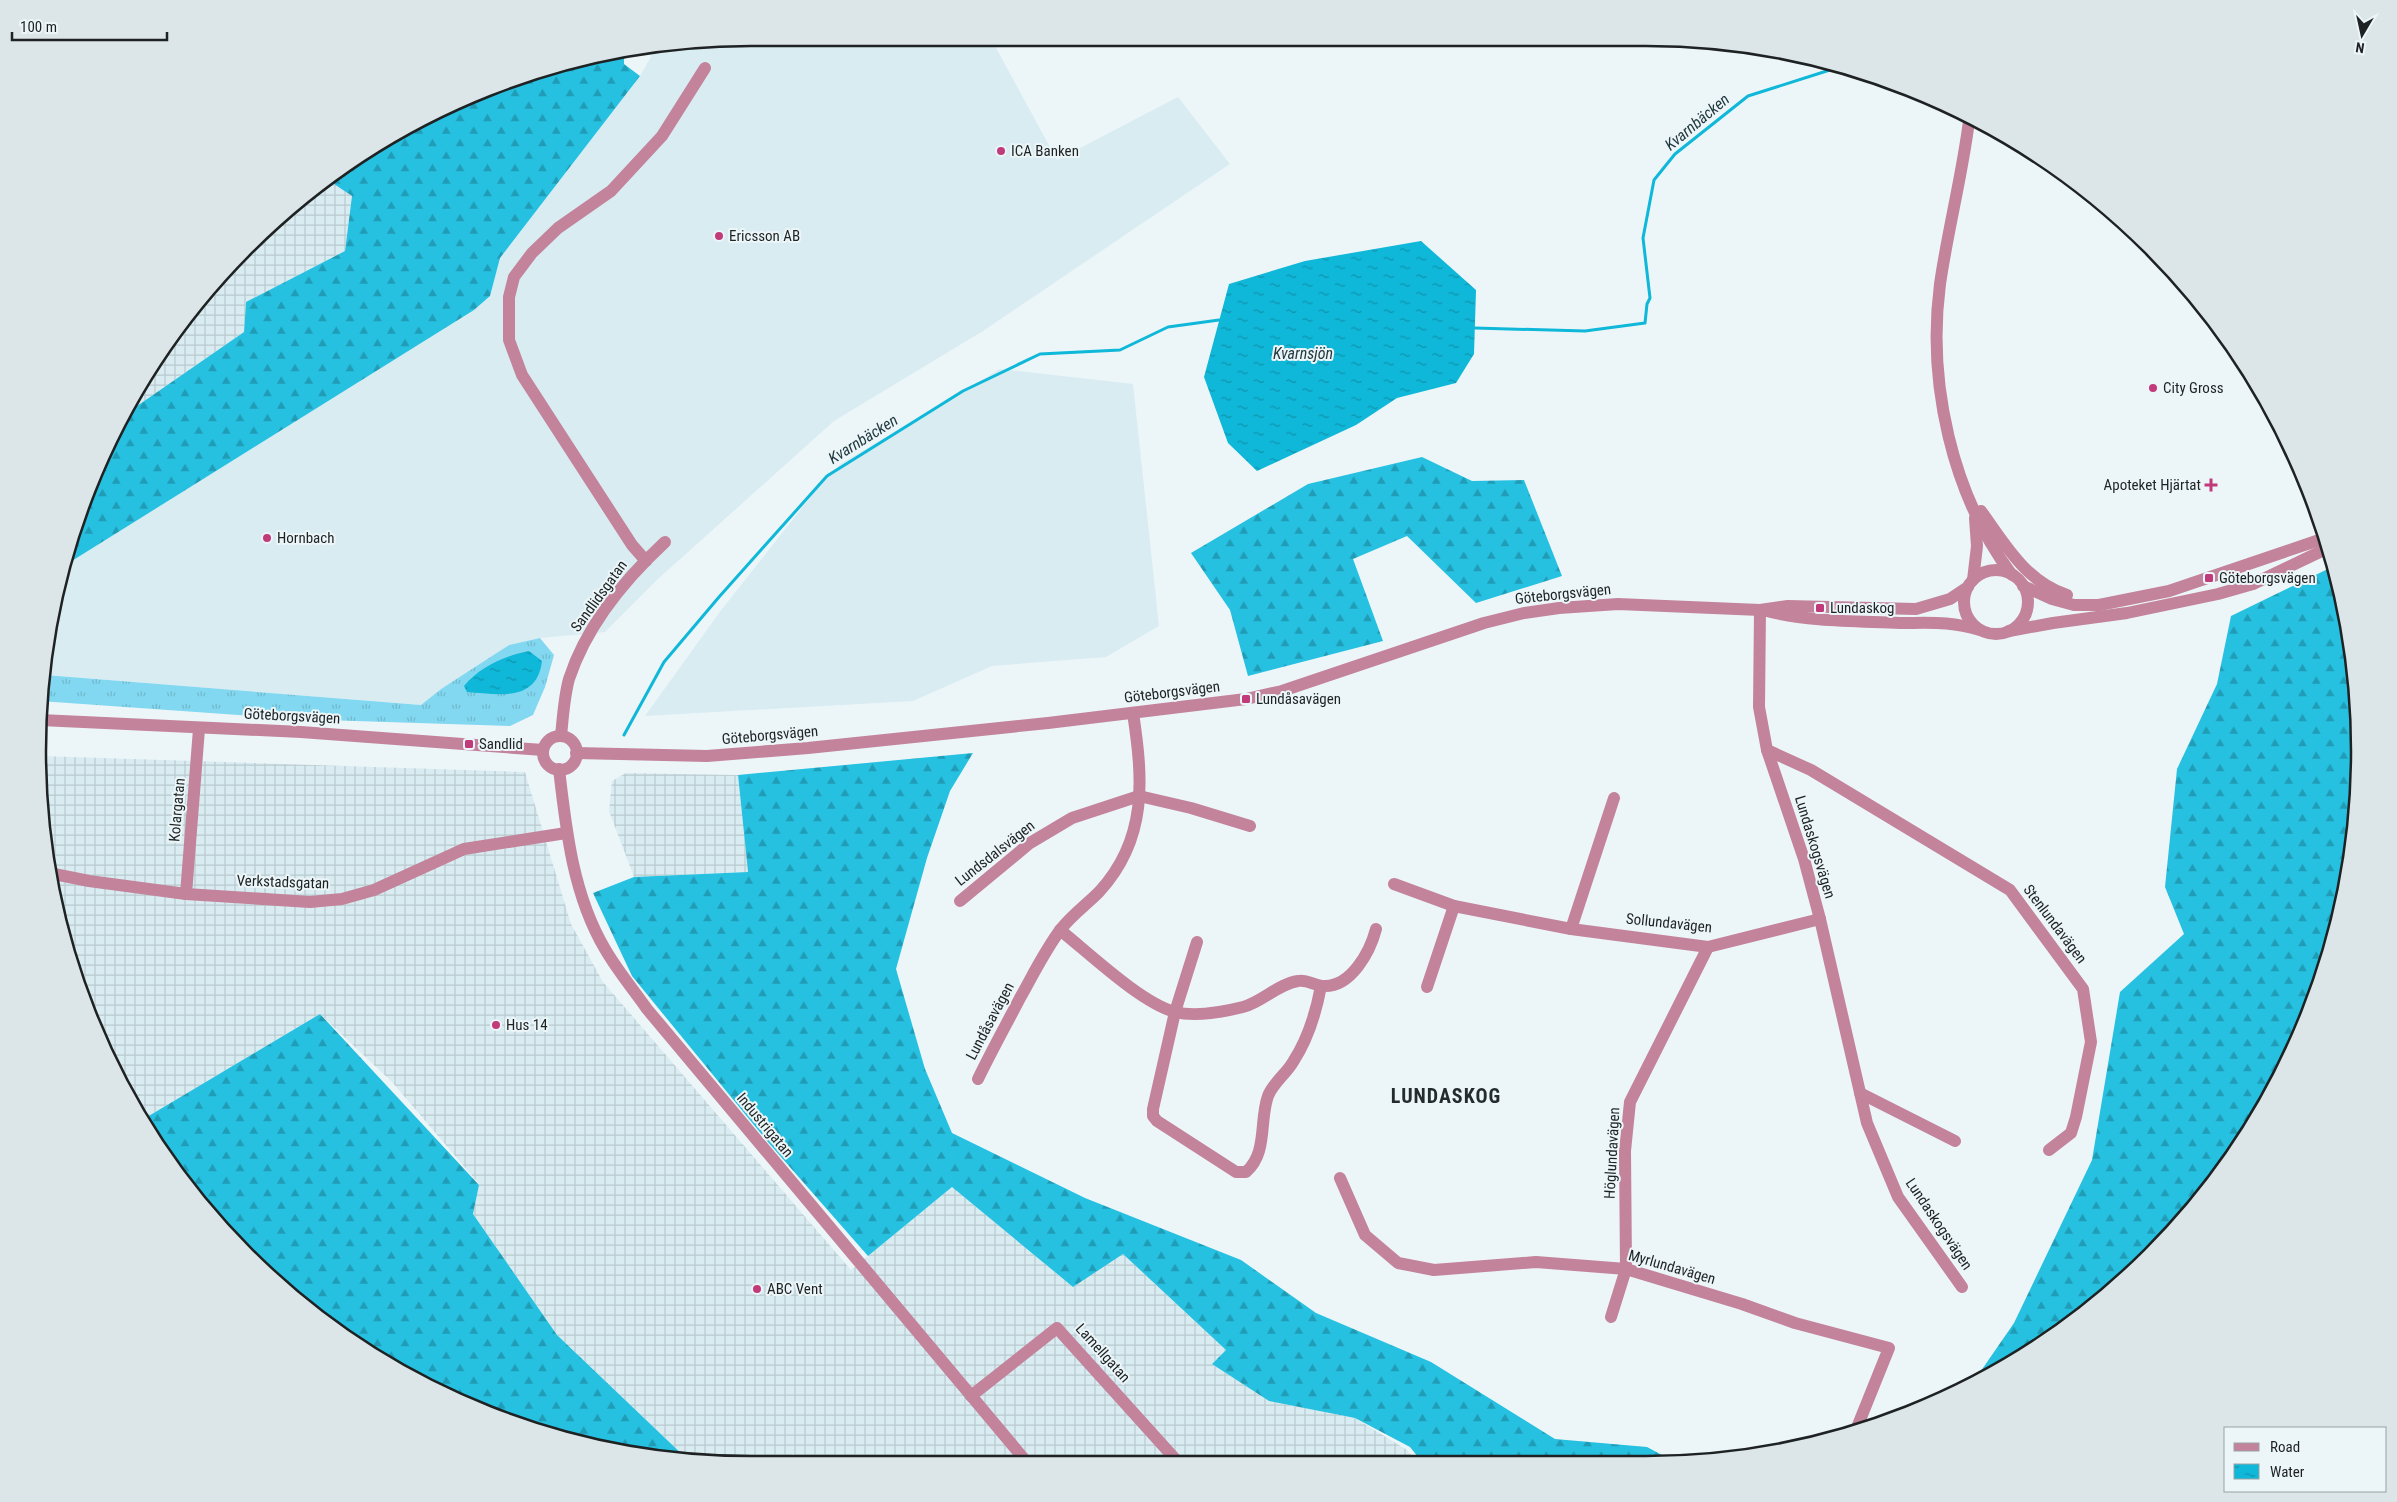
<svg xmlns="http://www.w3.org/2000/svg" width="2397" height="1502" viewBox="0 0 2397 1502" font-family="'Roboto Condensed',sans-serif">
<defs>
<pattern id="industrial-grid" width="8" height="8" patternUnits="userSpaceOnUse" patternTransform="scale(1.25)"><rect width="8" height="8" fill="#d9ecf2"/><path d="M0 4h8M4 0v8" fill="none" stroke="#bacacf"/></pattern>
<pattern id="grass-tufts" width="24" height="20" patternUnits="userSpaceOnUse" patternTransform="scale(1.25)"><rect width="24" height="20" fill="#82d8f0"/><path d="M3 7l-1-3M5 7V3M7 7l1-3M15 17l-1-3M17 17v-4M19 17l1-3" fill="none" stroke="#70b9ce"/></pattern>
<pattern id="forest-firs" width="22" height="20" patternUnits="userSpaceOnUse" patternTransform="scale(1.25)"><rect width="22" height="20" fill="#26c0e1"/><path d="M5 1l3.5 6h-7zM16 11l3.5 6h-7z" fill="#209cb6"/></pattern>
<pattern id="water-ripples" width="26" height="14" patternUnits="userSpaceOnUse" patternTransform="scale(1.25)"><rect width="26" height="14" fill="#0fb7d8"/><path d="M2 4q2-2 4 0t4 0M15 11q2-2 4 0t4 0" fill="none" stroke="#0e94af"/></pattern>
</defs>
<rect width="100%" height="100%" fill="#ecf6f9"/>
<!-- built -->
<g fill="#d9ecf2">
<polygon points="658,44 994,44 1057,160 1178,97 1230,164 983,331 834,421 658,579 605,632 540,638 509,645 441,689 421,705 45,675 67,564 474,310 490,296 500,258 640,76"/>
<polygon points="1000,369 1133,384 1159,626 1106,657 992,666 913,701 645,716 719,613 827,476 842,463"/>
</g>
<!-- industrial -->
<g fill="url(#industrial-grid)">
<polygon points="328,180 352,196 345,251 246,302 244,332 124,415 133,394 185,316 247,246"/>
<polygon points="41,756 525,772 571,924 603,982 851,1270 952,1187 1073,1287 1122,1253 1226,1350 1212,1364 1269,1401 1355,1418 1407,1450 1417,1462 797,1459 794,1454 784,1459 687,1459 557,1335 473,1214 479,1184 392,1082 320,1014 142,1120 111,1066 62,936 44,844"/>
<polygon points="626,773 738,775 748,872 634,877 609,811 612,781"/>
</g>
<!-- grass -->
<polygon fill="url(#grass-tufts)" points="540,638 554,655 545,687 533,715 510,726 293,719 40,701 45,675 421,705 441,689 509,645"/>
<!-- forest -->
<g fill="url(#forest-firs)">
<polygon points="624,51 624,64 640,76 500,258 490,296 474,310 67,564 75,521 124,415 244,332 246,302 345,251 352,196 328,180 354,158 522,75"/>
<polygon points="1422,457 1472,481 1524,480 1562,576 1476,603 1407,536 1353,559 1383,641 1248,676 1230,610 1191,553 1308,484"/>
<polygon points="2332,567 2353,658 2358,798 2335,936 2286,1067 2212,1186 2116,1288 2003,1369 1974,1381 2014,1323 2092,1160 2120,992 2184,934 2165,887 2177,769 2217,684 2231,616"/>
<polygon points="973,753 950,791 927,858 896,969 925,1069 952,1133 1085,1198 1241,1260 1316,1313 1431,1362 1555,1439 1647,1447 1677,1463 1422,1462 1410,1447 1355,1418 1269,1401 1212,1364 1226,1350 1123,1254 1073,1287 952,1187 868,1256 767,1141 632,976 593,893 634,877 748,872 738,775"/>
<polygon points="320,1014 479,1185 473,1214 557,1335 687,1459 658,1458 478,1410 316,1317 246,1255 158,1148 142,1120"/>
</g>
<!-- water -->
<g fill="url(#water-ripples)">
<polygon points="1421,241 1476,290 1474,354 1456,383 1397,398 1356,425 1257,471 1228,443 1204,377 1229,284 1305,261"/>
<path d="M529,651l13,10c-5,42 -44,33 -75,31l-3,-6c16,-19 40,-30 65,-35z"/>
</g>
<g fill="none" stroke-linecap="round" stroke-linejoin="round">
<!-- stream -->
<g stroke="#0fb7d8" stroke-width="3">
<polyline points="1854,74 1936,101"/>
<polyline points="1475,328 1585,331 1645,323 1647,304 1650,298 1643,238 1654,180 1675,154 1748,96 1833,69"/>
<polyline points="624,735 664,662 719,597 827,476 963,391 1040,354 1120,350 1168,327 1219,320"/>
</g>
<!-- minor -->
<g stroke="#c3839b" stroke-width="12">
<path d="M1969,121c-7,55 -21,108 -29,163 -13,99 12,211 72,291"/>
<path d="M1981,511c24,33 45,71 86,84"/>
<polyline points="646,561 632,545 522,375 509,340 509,297 514,277 532,253 558,228 611,191 662,136 705,68"/>
<circle cx="1996" cy="602" r="32"/>
<polyline points="1973,580 1977,546 1975,518"/>
<polyline points="2023,586 2052,599 2074,605 2099,605 2169,591 2325,538"/>
<polyline points="1760,610 1759,707 1767,750 1804,859 1820,919 1867,1123 1898,1197 1962,1287"/>
<path d="M1767,611c42,11 90,10 133,12 31,0 50,-2 80,7"/>
<polyline points="2009,631 2053,623 2127,613 2218,594 2253,584 2328,548"/>
<polyline points="40,720 301,732 543,750"/>
<path d="M561,736c2,-19 3,-39 8,-57 17,-52 56,-100 96,-137"/>
<circle cx="560" cy="753" r="17"/>
<polyline points="1767,750 1811,770 2010,890 2083,989 2091,1042 2076,1117 2071,1133 2049,1150"/>
<polyline points="576,753 707,756 808,748 1048,723 1246,699 1282,691 1484,623 1524,613 1559,608 1618,604 1760,610 1788,606 1916,609 1950,599 1968,587"/>
<path d="M559,769c7,61 14,126 46,180 12,21 28,40 42,60l378,451"/>
<polyline points="49,873 89,881 186,894 310,902 342,899 374,890 464,849 566,833"/>
<polyline points="1394,884 1454,906 1571,929 1708,947 1820,919"/>
<polyline points="186,894 199,729"/>
<polyline points="960,901 1030,843 1072,818 1139,796 1191,808 1250,826"/>
<polyline points="1571,929 1614,798"/>
<path d="M1060,930c29,23 81,73 115,82 20,5 48,0 68,-5 19,-5 35,-23 55,-26 9,-2 17,5 26,5 27,1 46,-34 52,-57"/>
<path d="M1197,942l-22,70 -22,97v7l4,5 79,51h10c22,-19 13,-51 22,-76 5,-13 18,-22 25,-34 15,-23 23,-49 28,-76"/>
<polyline points="1427,987 1454,906"/>
<path d="M978,1079c13,-27 28,-54 42,-81 13,-23 25,-48 41,-69 11,-14 25,-24 38,-37 49,-53 44,-113 34,-179"/>
<polyline points="1860,1093 1955,1141"/>
<polyline points="1340,1178 1365,1235 1398,1263 1434,1270 1536,1262 1626,1269 1742,1304 1795,1323 1889,1348 1856,1430"/>
<polyline points="1611,1317 1626,1269 1625,1151 1630,1102 1708,947"/>
<polyline points="971,1396 1057,1328 1177,1461"/>
</g>
</g>
<!-- markers -->
<g fill="#c13a7a" stroke="#ecf6f9" stroke-width="2">
<circle cx="1001" cy="151" r="5"/>
<circle cx="719" cy="236" r="5"/>
<circle cx="2153" cy="388" r="5"/>
<path d="M2208.5 477.5h5v5h5v5h-5v5h-5v-5h-5v-5h5z"/>
<circle cx="267" cy="538" r="5"/>
<rect x="2204" y="573" width="10" height="10" rx="2.5"/>
<rect x="1815" y="603" width="10" height="10" rx="2.5"/>
<rect x="1241" y="694" width="10" height="10" rx="2.5"/>
<rect x="464" y="739" width="10" height="10" rx="2.5"/>
<circle cx="496" cy="1025" r="5"/>
<circle cx="757" cy="1289" r="5"/>
</g>
<g text-anchor="middle" dominant-baseline="central" stroke-width="4" stroke-linejoin="round" paint-order="stroke">
<!-- poi labels -->
<g font-size="15" fill="#1e2223" stroke="#ecf6f9" text-anchor="start">
<text x="1011" y="151">ICA Banken</text>
<text x="729" y="236">Ericsson AB</text>
<text x="2163" y="388">City Gross</text>
<text x="2201" y="485" text-anchor="end">Apoteket Hjärtat</text>
<text x="277" y="538">Hornbach</text>
<text x="2219" y="578">Göteborgsvägen</text>
<text x="1830" y="608">Lundaskog</text>
<text x="1256" y="699">Lundåsavägen</text>
<text x="479" y="744">Sandlid</text>
<text x="506" y="1025">Hus 14</text>
<text x="767" y="1289">ABC Vent</text>
</g>
<!-- street labels -->
<g font-size="15" fill="#1e2223" stroke="#ecf6f9">
<text transform="translate(1563 594) rotate(-6)">Göteborgsvägen</text>
<text transform="translate(599 596) rotate(-54)">Sandlidsgatan</text>
<text transform="translate(1172 692) rotate(-7)">Göteborgsvägen</text>
<text transform="translate(292 716) rotate(3)">Göteborgsvägen</text>
<text transform="translate(770 735) rotate(-5)">Göteborgsvägen</text>
<text transform="translate(177 810) rotate(-85)">Kolargatan</text>
<text transform="translate(1815 847) rotate(73)">Lundaskogsvägen</text>
<text transform="translate(995 853) rotate(-38)">Lundsdalsvägen</text>
<text transform="translate(283 882) rotate(2)">Verkstadsgatan</text>
<text transform="translate(1669 923) rotate(6)">Sollundavägen</text>
<text transform="translate(2055 924) rotate(53)">Stenlundavägen</text>
<text transform="translate(990 1021) rotate(-62)">Lundåsavägen</text>
<text transform="translate(765 1125) rotate(50)">Industrigatan</text>
<text transform="translate(1612 1153) rotate(-87)">Höglundavägen</text>
<text transform="translate(1939 1224) rotate(56)">Lundaskogsvägen</text>
<text transform="translate(1672 1267) rotate(16)">Myrlundavägen</text>
<text transform="translate(1103 1353) rotate(48)">Lamellgatan</text>
</g>
<!-- water labels -->
<g font-size="16" font-style="italic" fill="#223940" stroke="#ecf6f9">
<text transform="translate(1697 122) rotate(-40)">Kvarnbäcken</text>
<text x="1303" y="353">Kvarnsjön</text>
<text transform="translate(863 439) rotate(-32)">Kvarnbäcken</text>
</g>
<!-- district labels -->
<g font-size="20" font-weight="bold" letter-spacing="1" fill="#232b2d" stroke="#ecf6f9">
<text x="1446" y="1096">LUNDASKOG</text>
</g>
</g>
<!-- crop -->
<path d="M0 0H2397V1502H0ZM751 46H1646A705 705 0 0 1 2351 751V751A705 705 0 0 1 1646 1456H751A705 705 0 0 1 46 751V751A705 705 0 0 1 751 46Z" fill="#dce5e8" fill-rule="evenodd"/>
<path fill="none" stroke="#1e2223" stroke-width="2.5" d="M751 46H1646A705 705 0 0 1 2351 751V751A705 705 0 0 1 1646 1456H751A705 705 0 0 1 46 751V751A705 705 0 0 1 751 46Z"/>
<!-- legend -->
<rect x="2224" y="1427" width="162" height="65" fill="#ecf6f9" stroke="#9aa1a3"/>
<rect x="2234" y="1443" width="25" height="8" fill="#c3839b" stroke="#9aa1a3"/>
<text x="2270" y="1452" font-size="15" fill="#1e2223">Road</text>
<rect x="2234" y="1464" width="25" height="15" fill="url(#water-ripples)" stroke="#9aa1a3"/>
<text x="2270" y="1477" font-size="15" fill="#1e2223">Water</text>
<!-- north arrow -->
<g transform="translate(2362 35) rotate(189)" stroke="#ecf6f9" stroke-width="4" paint-order="stroke">
<path d="M0-4L9 19L0 12L-9 19Z" fill="#1e2223"/>
<text y="-8" font-size="14" font-weight="bold" text-anchor="middle" fill="#1e2223">N</text>
</g>
<!-- scale -->
<path d="M12 32v8h155v-8" fill="none" stroke="#1e2223" stroke-width="2.5"/>
<text x="20" y="32" font-size="15" fill="#1e2223" stroke="#ecf6f9" stroke-width="4" paint-order="stroke">100 m</text>
</svg>
